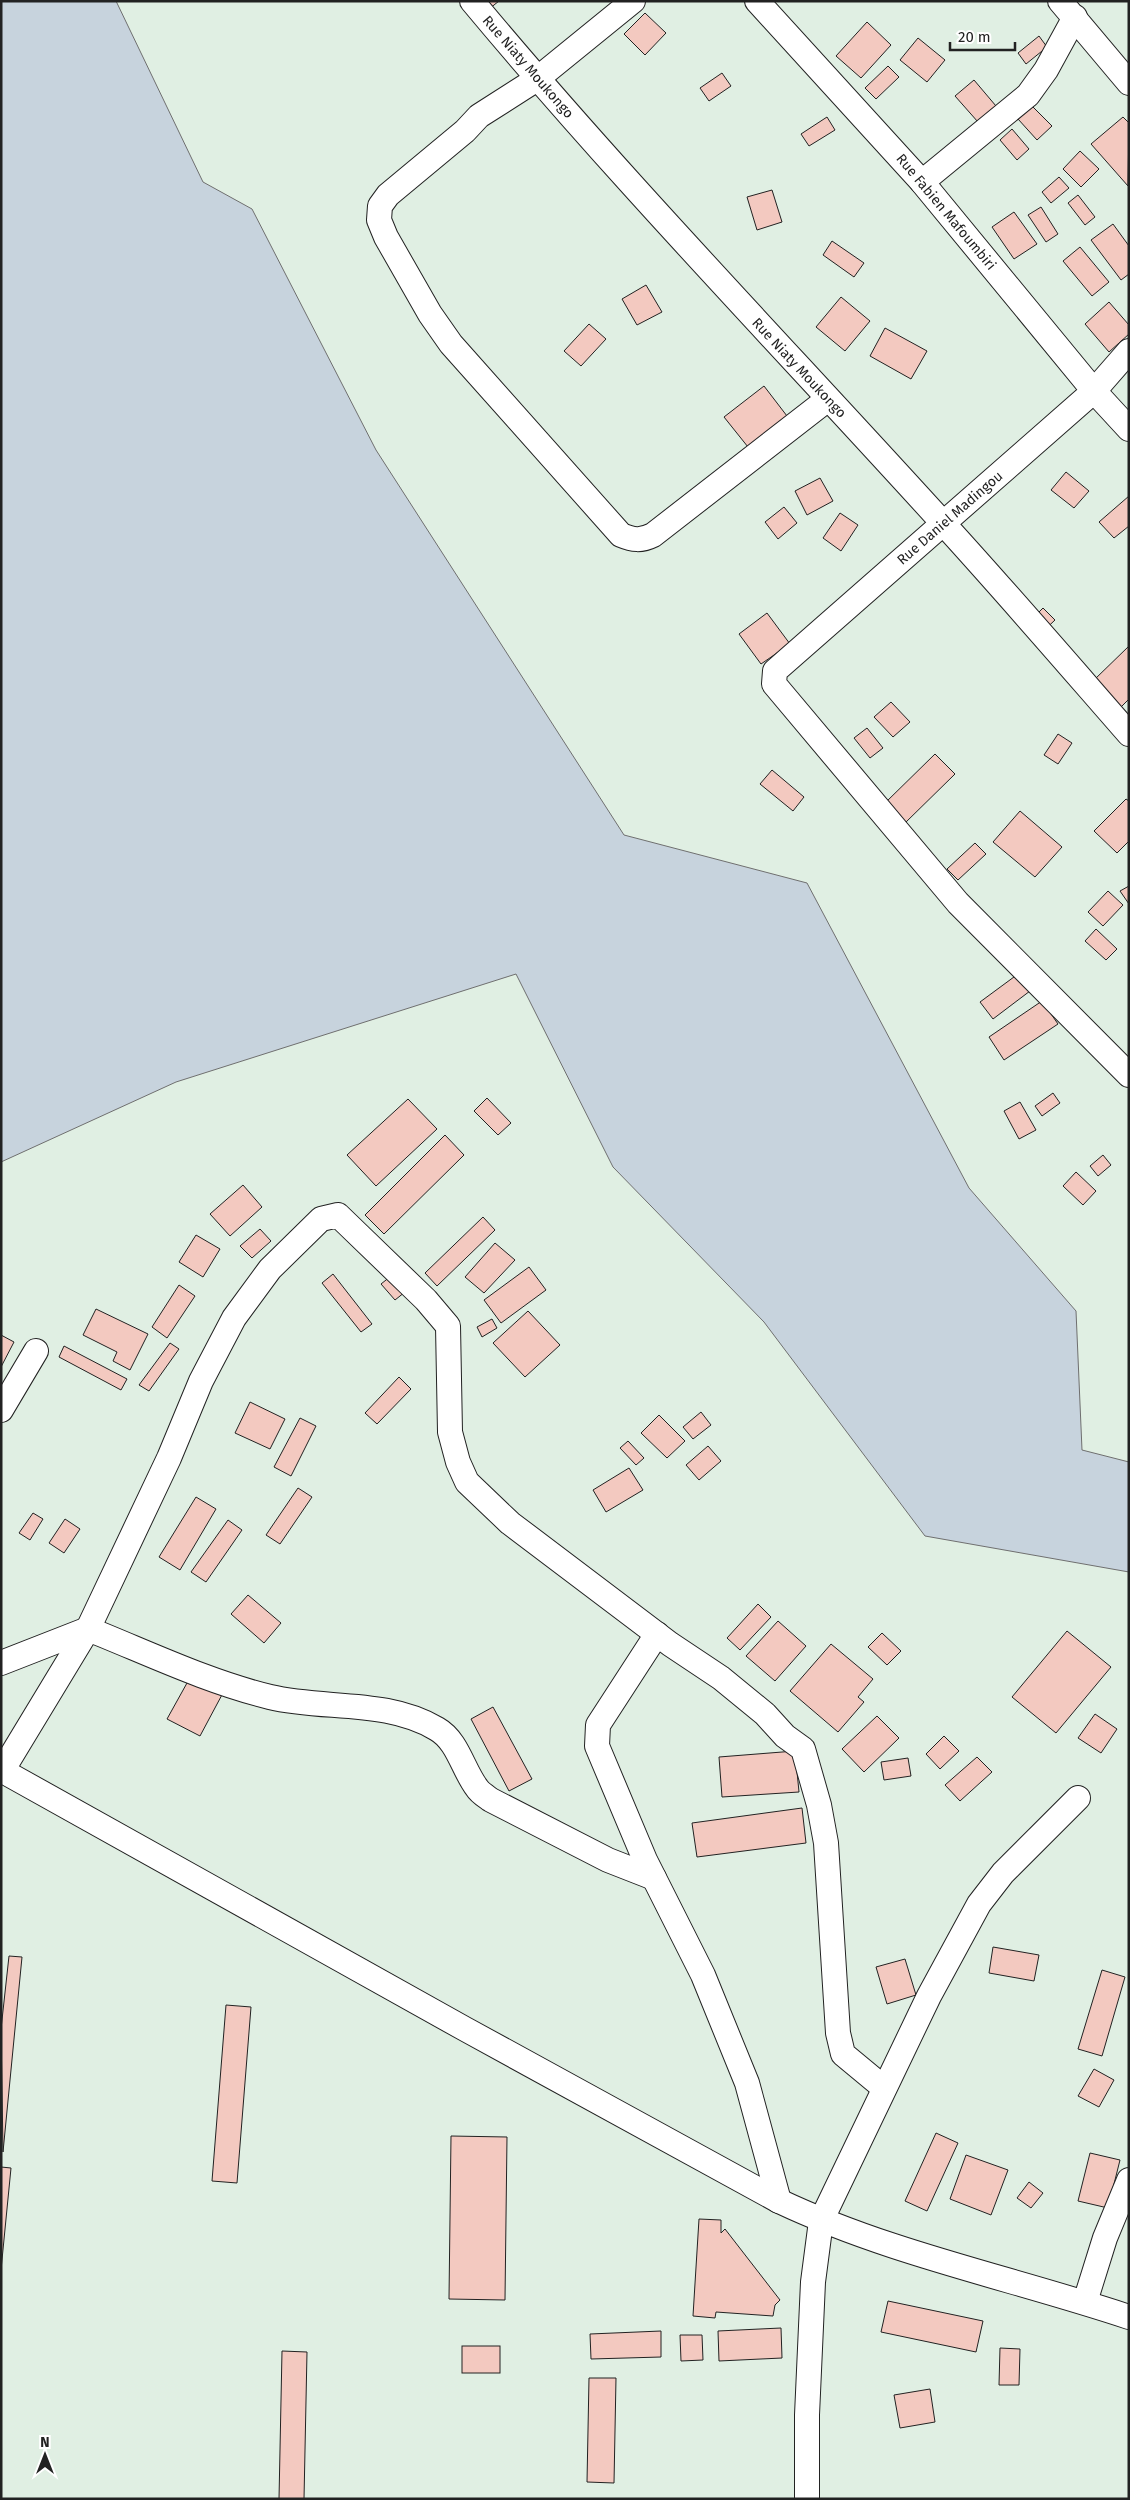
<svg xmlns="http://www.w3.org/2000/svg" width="1130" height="2500" viewBox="0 0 1130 2500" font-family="'Fira Sans',sans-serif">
<rect width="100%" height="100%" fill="#fff"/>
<!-- green -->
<rect fill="#e0efe3" stroke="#6f6f6f" x="1" y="1" width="1128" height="2498"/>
<!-- water -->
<polygon fill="#c7d3dd" stroke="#6f6f6f" points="1,1 116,1 203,182 252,209 376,450 624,835 807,883 969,1188 1076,1311 1082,1450 1129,1462 1129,1572 925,1536 764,1322 613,1167 516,974 176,1082 1,1162"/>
<!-- building -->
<g fill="#f3c9c0" stroke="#222">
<polygon points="483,1 499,1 489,9"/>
<polygon points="645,13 666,33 645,55 624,34"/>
<polygon points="867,22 891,45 861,78 836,56"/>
<polygon points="1039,36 1047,47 1026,64 1018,53"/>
<polygon points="918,38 945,60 927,82 900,60"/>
<polygon points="888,66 899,77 876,99 865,88"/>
<polygon points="722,73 731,86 709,101 700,88"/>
<polygon points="974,80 996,106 978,122 955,96"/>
<polygon points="1032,106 1052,126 1037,140 1018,119"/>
<polygon points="827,117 835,130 809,146 801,134"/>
<polygon points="1123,117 1129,123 1128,186 1091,144"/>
<polygon points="1012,129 1029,149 1017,160 1000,140"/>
<polygon points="1080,151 1099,169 1081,187 1063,169"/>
<polygon points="1059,177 1069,188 1051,203 1042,192"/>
<polygon points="772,190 782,222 757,230 747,197"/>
<polygon points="1078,195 1095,217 1085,225 1068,203"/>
<polygon points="1041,207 1058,234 1046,242 1028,215"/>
<polygon points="1014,212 1037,244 1014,259 992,227"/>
<polygon points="1113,224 1129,246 1129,274 1121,280 1091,240"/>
<polygon points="832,241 864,263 854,277 823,255"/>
<polygon points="1080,247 1109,282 1092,296 1063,261"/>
<polygon points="646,285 662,312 637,325 622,299"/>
<polygon points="841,297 870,321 845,351 816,327"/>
<polygon points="1109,302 1129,325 1129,334 1109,352 1085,324"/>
<polygon points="589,324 606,339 581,366 564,351"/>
<polygon points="885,328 927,351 911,379 870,356"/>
<polygon points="764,386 787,416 748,447 724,417"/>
<polygon points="1066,472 1089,491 1074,508 1051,490"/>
<polygon points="820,478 833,501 807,515 795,491"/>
<polygon points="1129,496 1129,526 1114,538 1099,522"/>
<polygon points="784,507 797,523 778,539 765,522"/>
<polygon points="840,513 858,525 841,551 823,538"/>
<polygon points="1043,608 1055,620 1037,637 1026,625"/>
<polygon points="767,613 790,644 761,664 739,634"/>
<polygon points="1129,646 1129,699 1121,707 1094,680"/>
<polygon points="891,702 910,722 893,737 874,717"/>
<polygon points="867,728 883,748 870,758 854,738"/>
<polygon points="1058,734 1072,743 1058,764 1044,755"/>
<polygon points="935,754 955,774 904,824 884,804"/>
<polygon points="772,770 804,797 793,811 760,784"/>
<polygon points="1126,799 1129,801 1129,841 1117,853 1094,831"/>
<polygon points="1020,811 1062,847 1035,877 993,842"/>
<polygon points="975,843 986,854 958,880 947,869"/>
<polygon points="1129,886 1129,904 1120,891"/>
<polygon points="1108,891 1123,905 1103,926 1088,912"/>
<polygon points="1096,929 1117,949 1106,960 1085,941"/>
<polygon points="1018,974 1030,991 993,1019 980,1002"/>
<polygon points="1042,1001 1058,1024 1004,1060 989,1037"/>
<polygon points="1053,1093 1060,1103 1042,1116 1035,1106"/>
<polygon points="487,1098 511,1123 498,1135 474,1111"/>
<polygon points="408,1099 437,1129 376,1186 347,1155"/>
<polygon points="1020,1102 1036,1130 1019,1139 1004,1111"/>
<polygon points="445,1135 464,1155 384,1234 365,1215"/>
<polygon points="1103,1155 1111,1165 1098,1176 1090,1166"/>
<polygon points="1076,1172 1096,1191 1083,1205 1063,1186"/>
<polygon points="243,1185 262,1207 230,1236 210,1214"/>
<polygon points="483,1217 495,1230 437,1286 425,1273"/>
<polygon points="260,1229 271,1241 252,1258 240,1246"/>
<polygon points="196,1235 220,1249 203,1277 179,1262"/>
<polygon points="495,1243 515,1260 484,1293 465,1277"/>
<polygon points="529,1267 546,1290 501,1323 484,1300"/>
<polygon points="333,1274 372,1324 361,1332 322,1283"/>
<polygon points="391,1276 405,1292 395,1300 381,1284"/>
<polygon points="179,1285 195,1296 167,1338 152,1327"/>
<polygon points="96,1309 148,1334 130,1370 113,1361 117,1352 83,1335"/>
<polygon points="528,1311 560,1345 525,1377 493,1343"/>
<polygon points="492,1319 497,1328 482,1337 477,1327"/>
<polygon points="1,1335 14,1342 1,1367"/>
<polygon points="170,1343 179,1349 149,1391 139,1385"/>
<polygon points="64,1346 127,1379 121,1390 59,1357"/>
<polygon points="399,1377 411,1389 377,1424 365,1413"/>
<polygon points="250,1402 285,1419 270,1449 235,1433"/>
<polygon points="701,1412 711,1425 693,1439 683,1427"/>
<polygon points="659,1415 685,1441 667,1458 641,1433"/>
<polygon points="300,1418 316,1426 291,1476 274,1467"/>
<polygon points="628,1441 644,1458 636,1465 620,1448"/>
<polygon points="708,1446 721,1461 699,1480 686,1465"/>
<polygon points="629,1468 643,1490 606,1512 593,1490"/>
<polygon points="298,1488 312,1497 280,1544 266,1535"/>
<polygon points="196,1497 216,1509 180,1570 159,1557"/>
<polygon points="33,1513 43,1519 30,1540 19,1533"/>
<polygon points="65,1519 80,1529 64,1553 49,1543"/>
<polygon points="228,1520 242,1530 206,1582 191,1572"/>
<polygon points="248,1595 281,1623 264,1643 231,1614"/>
<polygon points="758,1604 771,1617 740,1650 727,1638"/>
<polygon points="778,1621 806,1646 775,1681 746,1656"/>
<polygon points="1067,1631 1111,1667 1056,1733 1012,1697"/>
<polygon points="882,1633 901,1651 887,1665 868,1647"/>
<polygon points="831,1644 873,1679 858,1697 864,1702 838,1732 790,1691"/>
<polygon points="192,1674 224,1691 200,1736 167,1719"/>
<polygon points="493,1707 532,1779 509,1791 471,1719"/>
<polygon points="1095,1714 1117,1729 1101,1753 1078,1738"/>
<polygon points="877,1716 899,1738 864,1772 842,1749"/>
<polygon points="944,1736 959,1751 940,1769 926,1754"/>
<polygon points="795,1751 799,1792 722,1797 719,1757"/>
<polygon points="977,1757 992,1772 960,1801 945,1785"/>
<polygon points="908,1758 911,1776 884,1780 881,1762"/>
<polygon points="802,1808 806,1843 697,1857 692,1823"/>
<polygon points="993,1947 1039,1955 1034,1981 989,1973"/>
<polygon points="9,1956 22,1957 3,2152 1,2029"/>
<polygon points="905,1959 916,1995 887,2004 876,1967"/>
<polygon points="1102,1970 1125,1977 1102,2056 1078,2049"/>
<polygon points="226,2005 251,2007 237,2183 212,2181"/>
<polygon points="1094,2069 1114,2080 1099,2107 1078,2096"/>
<polygon points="936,2133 958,2143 927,2211 905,2201"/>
<polygon points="451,2136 507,2137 505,2300 449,2299"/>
<polygon points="1090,2153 1120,2160 1108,2208 1078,2201"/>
<polygon points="966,2155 1008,2170 991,2215 950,2199"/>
<polygon points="1,2167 11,2168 1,2270"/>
<polygon points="1029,2182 1043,2193 1031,2208 1017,2198"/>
<polygon points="699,2219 721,2220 721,2233 725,2229 780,2300 775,2305 773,2316 716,2312 715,2318 693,2316"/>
<polygon points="888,2301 983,2321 976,2352 881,2332"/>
<polygon points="781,2328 782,2358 719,2361 718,2331"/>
<polygon points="661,2331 661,2357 591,2359 590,2334"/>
<polygon points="680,2335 702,2335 703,2360 681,2361"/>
<rect x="462" y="2346" width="38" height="27"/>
<polygon points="1000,2348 1020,2349 1019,2385 999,2385"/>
<polygon points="282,2351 307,2352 304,2499 279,2499"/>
<polygon points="589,2378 616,2378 614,2483 587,2482"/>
<polygon points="930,2389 935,2422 900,2428 894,2395"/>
</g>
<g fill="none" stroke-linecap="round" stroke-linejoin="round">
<!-- minor casing -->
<g stroke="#222" stroke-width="26">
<g id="minor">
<path d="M472,1c150,180 313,348 470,521 64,70 125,141 187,212"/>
<path d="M633,1l-96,78 -58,37 -14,15 -77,64 -8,11 -1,14 7,17 44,77 21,30 170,191c12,5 20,6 32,0l175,-136"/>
<polyline points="757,1 922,182 1094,391 1129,429"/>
<polyline points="1060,1 1129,83"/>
<polyline points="922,182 1028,95 1046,70 1075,17"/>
<polyline points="1129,351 1094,391 775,671 774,684 958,903 1129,1075"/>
<polyline points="1,1410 36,1351"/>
<polyline points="657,1634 598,1725 597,1746 645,1860 703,1975 747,2083 779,2201"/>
<path d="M1,1663l87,-34c60,24 120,53 182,68 54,13 117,2 167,32 21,12 26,41 40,59 3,5 10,9 14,12l117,60 46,18"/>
<path d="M1,1770l464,259 314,172c112,53 233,77 350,116"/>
<polyline points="2,1771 88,1629 169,1458 201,1381 234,1318 270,1269 321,1219 338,1215 426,1300 448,1326 450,1432 458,1462 467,1482 510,1523 670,1644 721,1678 765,1714 785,1736 803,1749 819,1805 826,1843 838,2033 843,2054 884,2088"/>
<polyline points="1085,2302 1105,2238 1129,2180"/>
<polyline points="807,2499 807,2415 813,2282 821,2221 929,1996 979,1904 1003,1873 1078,1798"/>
</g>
</g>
<!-- minor -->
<use href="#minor" stroke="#fff" stroke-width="24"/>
</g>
<g text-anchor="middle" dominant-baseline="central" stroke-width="4" stroke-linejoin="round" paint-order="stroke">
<!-- street labels -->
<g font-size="14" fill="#222" stroke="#fff">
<text transform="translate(528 67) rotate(49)">Rue Niaty Moukongo</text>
<text transform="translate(946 212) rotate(50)">Rue Fabien Mafoumbiri</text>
<text transform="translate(799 368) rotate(47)">Rue Niaty Moukongo</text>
<text transform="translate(950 518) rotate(-41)">Rue Daniel Madingou</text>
</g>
</g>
<!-- border -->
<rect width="1130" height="2500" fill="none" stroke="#222222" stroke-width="5"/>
<!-- north arrow -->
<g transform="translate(45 2455)" stroke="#ffffff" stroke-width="4" paint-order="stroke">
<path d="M0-4L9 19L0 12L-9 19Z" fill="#222222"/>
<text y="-8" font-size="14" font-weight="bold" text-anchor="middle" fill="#222222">N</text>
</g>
<!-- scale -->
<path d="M950 42v8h65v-8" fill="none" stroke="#222222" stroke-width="2.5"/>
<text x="958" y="42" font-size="15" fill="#222222" stroke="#ffffff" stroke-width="4" paint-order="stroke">20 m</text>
</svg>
